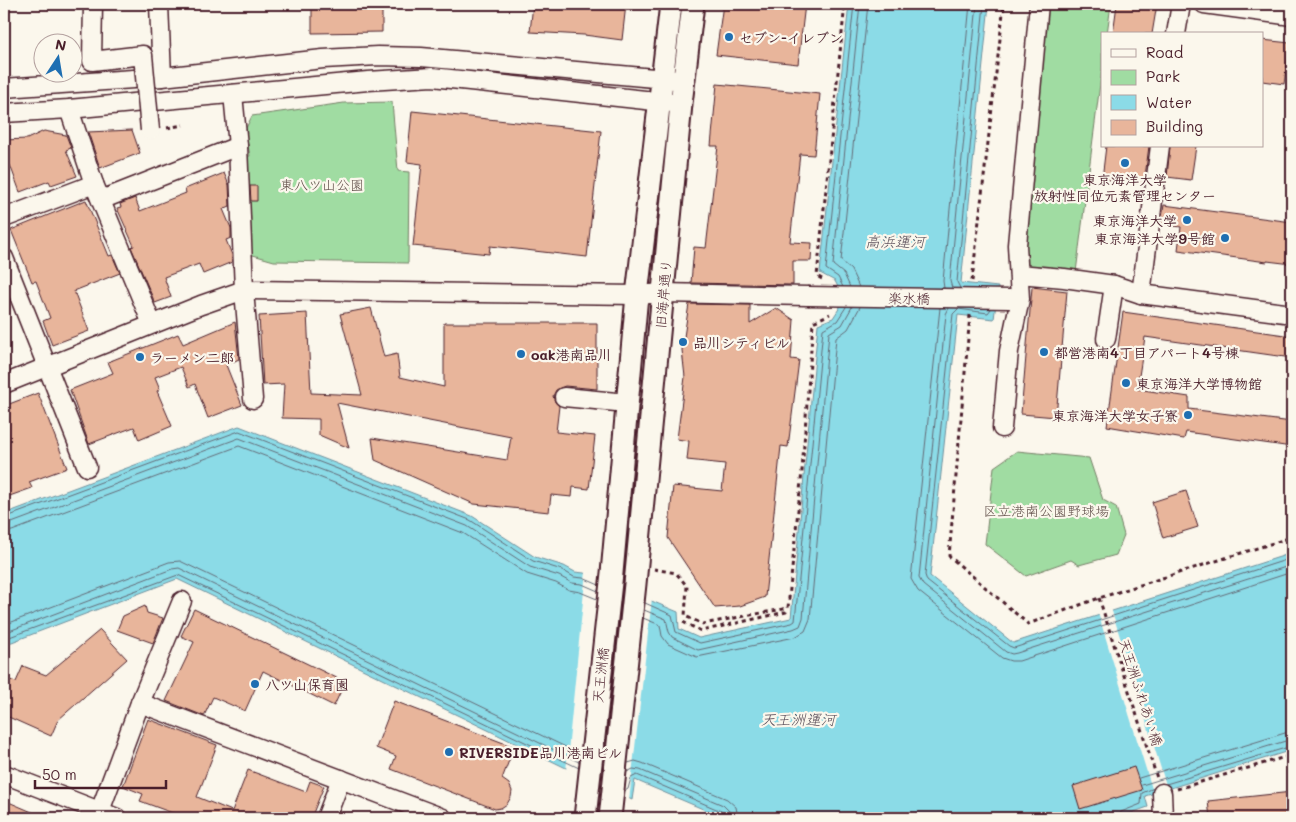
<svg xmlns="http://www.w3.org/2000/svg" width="1296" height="822" viewBox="0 0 1296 822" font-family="Mali,'Klee One',sans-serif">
<rect width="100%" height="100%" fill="#fbf7ec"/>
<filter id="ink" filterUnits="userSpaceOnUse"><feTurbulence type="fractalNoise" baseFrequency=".02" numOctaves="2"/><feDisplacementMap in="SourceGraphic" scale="10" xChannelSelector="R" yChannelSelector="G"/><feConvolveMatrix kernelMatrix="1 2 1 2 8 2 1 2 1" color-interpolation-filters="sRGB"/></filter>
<g filter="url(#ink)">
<!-- green -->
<g fill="#a0dca2" stroke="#757e66">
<polygon points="1039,4 1111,4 1107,34 1102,34 1102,68 1075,280 1019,274"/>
<polygon points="392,102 398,171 409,172 408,263 274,261 246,253 241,157 250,156 245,130 252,116 344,103"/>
<polygon points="1017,451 1089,458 1103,500 1116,507 1124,535 1116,555 1079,565 1071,560 1026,576 985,544 994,467"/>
</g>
<!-- water -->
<polygon fill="#8bdbe7" stroke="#71909c" points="849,4 989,4 961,283 998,287 994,319 958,315 930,576 1013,643 1292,553 1292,750 1145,796 1148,807 1117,818 724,818 635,780 632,800 177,579 4,645 4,514 239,426 472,516 535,557 564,566 575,572 584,573 678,612 679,629 699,638 791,618 818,324 833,318 842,304 842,295 835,281 820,273"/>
<!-- pier -->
<g fill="#fbf7ec">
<polygon points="586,571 652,598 629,801 566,771"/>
<polygon points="1111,608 1167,788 1153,792 1098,613"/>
</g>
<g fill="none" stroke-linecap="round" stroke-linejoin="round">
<!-- shore -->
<g stroke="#646a76" stroke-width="1">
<polyline points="843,287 838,277 826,269 854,4"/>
<polyline points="850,287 844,274 833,265 860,4"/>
<polyline points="859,287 851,270 841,261 868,4"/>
<polyline points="944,288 943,281 970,4"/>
<polyline points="952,288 950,281 977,4"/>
<polyline points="960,288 957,282 984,4"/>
<polyline points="940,308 911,579 918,591 1002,658 1011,661 1019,661 1292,572"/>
<polyline points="949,308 946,314 919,578 923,585 1006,652 1012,654 1017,653 1292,565"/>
<polyline points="991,309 988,313 958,309 953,314 925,575 927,581 1009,646 1014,648 1292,558"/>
<polyline points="4,518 239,431 470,520 533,561 562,570 574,577 583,578 599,585"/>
<polyline points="4,525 9,524 239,438 467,526 530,567 559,576 572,583 582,584 598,591"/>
<polyline points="4,532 12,531 239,446 463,533 527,574 556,583 569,590 580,592 597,599"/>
<polyline points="645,603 672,615 676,632 700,643 792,623 795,621 823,329 837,321 846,307"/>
<polyline points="644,610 666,619 669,632 672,637 698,650 793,629 800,626 803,618 829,333 842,325 852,307"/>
<polyline points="643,618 660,625 662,636 668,644 697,657 795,637 805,631 810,619 836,338 848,329 860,307"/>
<polyline points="4,625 169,562 180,561 580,754"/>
<polyline points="4,633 172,569 179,568 579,762"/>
<polyline points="4,639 178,575 579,768"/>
<polyline points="628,763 635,761 642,763 727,799 736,807 738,818"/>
<polyline points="627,772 633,769 640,770 723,805 729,811 731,818"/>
<polyline points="1139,778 1285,733 1292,732"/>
<polyline points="1166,784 1292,746"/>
<polyline points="1142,785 1292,739"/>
<polyline points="625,791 628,789 631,778 637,775 721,811 724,814 724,818"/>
<polyline points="1118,818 1121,812 1141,804 1142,793 1154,788"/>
</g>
</g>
<!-- building -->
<g fill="#e8b59b" stroke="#4a1f2b">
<polygon points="312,4 382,4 382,32 312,33"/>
<polygon points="533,4 626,4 622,40 584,35 530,32"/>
<polygon points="723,4 805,4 798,64 716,55"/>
<polygon points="1117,4 1157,4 1152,34 1113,34"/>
<polygon points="1262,40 1290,43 1284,84 1262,81"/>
<polygon points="717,84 820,94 814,155 800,154 790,242 812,243 811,261 793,261 793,285 691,283 694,247 706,248 718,146 711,146"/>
<polygon points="412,111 601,131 587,257 490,246 489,254 413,246 422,164 407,162"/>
<polygon points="132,130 140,153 100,168 88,132"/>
<polygon points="44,131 66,135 71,148 66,150 77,176 51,185 49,181 20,192 10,165 4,167 4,140 27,139"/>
<polygon points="1106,146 1149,146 1144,184 1102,179"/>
<polygon points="1170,146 1196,146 1191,180 1167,177"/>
<polygon points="224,173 229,185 230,206 223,209 231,228 231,238 226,240 232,255 232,262 203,274 199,264 164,277 171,297 155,303 131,247 134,246 117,208 121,207 120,204 135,198 140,211 186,193 185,189"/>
<polygon points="250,186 257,186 257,201 251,201"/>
<polygon points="86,200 109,256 112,255 120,273 74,291 89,331 52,345 43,321 50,318 36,281 32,282 11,230"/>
<polygon points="1164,205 1292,222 1292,264 1267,261 1267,262 1178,250 1181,227 1161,224"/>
<polygon points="1032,287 1067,291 1056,417 1021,414"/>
<polygon points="689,304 750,305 750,324 776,308 794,320 791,359 799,360 788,447 781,446 765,597 740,606 715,608 668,538 673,486 722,491 725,464 687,460 689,441 677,439 685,377 682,350"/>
<polygon points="371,308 384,357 397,354 400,377 444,387 444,323 597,323 597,389 565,386 556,390 553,396 555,402 559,406 556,432 595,436 589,489 573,487 572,497 551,495 549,512 474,504 375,460 372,438 507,460 511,437 337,403 349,448 319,435 319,419 282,418 284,384 263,385 259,316 307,313 311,393 362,395 340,314"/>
<polygon points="1123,312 1292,336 1292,358 1145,337 1137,389 1189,397 1189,409 1292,422 1292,447 1186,432 1184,439 1107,426"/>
<polygon points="235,322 239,359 226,365 242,405 208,418 195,384 189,387 181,367 155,377 160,389 157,391 172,426 139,440 134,427 89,444 70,390 113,373 108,362 178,334 183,344"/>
<polygon points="38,393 67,468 29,482 32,488 4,498 4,406"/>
<polygon points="1186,491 1198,527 1163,538 1152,502"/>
<polygon points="145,606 147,613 163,618 153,643 117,630 123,616"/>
<polygon points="194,609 345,682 334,706 263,671 245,711 213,697 204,716 166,701 194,642 181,636"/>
<polygon points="100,630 127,659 58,720 51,736 4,715 4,678 16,682 23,666 46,675"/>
<polygon points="394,701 514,747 502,779 509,784 512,791 511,797 507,804 501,808 495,809 391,769 396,756 376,748"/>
<polygon points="148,719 217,745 197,797 232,811 248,770 306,792 310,781 324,786 311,818 186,818 140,801 143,794 123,786"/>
<polygon points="1134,767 1142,790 1080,809 1073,786"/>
<polygon points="1292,792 1292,818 1210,818 1208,801"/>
<polygon points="4,800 46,818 4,818"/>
</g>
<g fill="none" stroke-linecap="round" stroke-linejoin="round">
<!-- minor casing -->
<g stroke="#4a1f2b" stroke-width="21">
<g id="minor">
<polyline points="159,4 162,77"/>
<polyline points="1204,4 1292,16"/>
<polyline points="1176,34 1181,4"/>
<polyline points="4,88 162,77 323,59 378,56 421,57 676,80"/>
<polyline points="233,94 238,146 244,290 253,399"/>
<polyline points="69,109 94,184 152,324"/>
<polyline points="4,113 69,109 368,81 432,77 673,103"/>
<polyline points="101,200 238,146"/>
<polyline points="4,218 94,184"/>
<polyline points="4,258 87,467"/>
<polyline points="1019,274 1064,278 1114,285 1141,294 1292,314"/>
<polyline points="1141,294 1160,146"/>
<polyline points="1106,339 1114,285"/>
<polyline points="4,384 201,305 244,290 637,295 663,293 808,296"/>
<polyline points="564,397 627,403"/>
<polyline points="1002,428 1009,351 1020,299 1017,245 1039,4"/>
<polyline points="140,703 182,601"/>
<polyline points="4,774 117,818"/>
<polyline points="1162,793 1163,818"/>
<polyline points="100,811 140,703 443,818"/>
<polyline points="326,818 341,779"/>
</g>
</g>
<!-- major casing -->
<g stroke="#4a1f2b" stroke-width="25">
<g id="major">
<polyline points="585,818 612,573 637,295 671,4"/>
<polyline points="610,818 635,584 681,104 693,4"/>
</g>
</g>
<!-- path -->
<g stroke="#4a1f2b" stroke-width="3" stroke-dasharray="4 4" stroke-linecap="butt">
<polyline points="167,128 183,125"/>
<polyline points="822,279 817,276 845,4"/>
<polyline points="972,281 1004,4"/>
<polyline points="970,315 949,556 1028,624 1099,598 1292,537"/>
<polyline points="654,569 676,573 687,586 685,616 703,624 788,608"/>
<polyline points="1099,598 1157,778"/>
<polyline points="683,622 701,631 786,612 788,608 802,471 813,322 830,314"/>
<polyline points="1177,789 1292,755"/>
</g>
<!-- minor -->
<use href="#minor" stroke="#fbf7ec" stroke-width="18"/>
<!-- major -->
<use href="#major" stroke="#fbf7ec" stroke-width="21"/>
<!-- minor-bridge casing -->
<g stroke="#4a1f2b" stroke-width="21" stroke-linecap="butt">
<g id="minor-bridge">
<polyline points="93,4 92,61 143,55 150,130"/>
<polyline points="808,296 1010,299"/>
</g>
</g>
<!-- minor-bridge -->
<use href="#minor-bridge" stroke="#fbf7ec" stroke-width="18"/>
</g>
</g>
<!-- markers -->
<g fill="#1f6fb2" stroke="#fbf7ec" stroke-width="2">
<circle cx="729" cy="37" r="5"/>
<circle cx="1125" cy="163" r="5"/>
<circle cx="1187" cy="220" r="5"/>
<circle cx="1225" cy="238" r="5"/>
<circle cx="683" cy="342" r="5"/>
<circle cx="1044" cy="352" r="5"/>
<circle cx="521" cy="354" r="5"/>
<circle cx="140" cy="357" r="5"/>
<circle cx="1126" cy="383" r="5"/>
<circle cx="1188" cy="415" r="5"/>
<circle cx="255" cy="684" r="5"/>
<circle cx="449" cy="752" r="5"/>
</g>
<g text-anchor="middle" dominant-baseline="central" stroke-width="4.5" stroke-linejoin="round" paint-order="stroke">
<!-- poi labels -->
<g font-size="14" font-weight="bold" fill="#4a1f2b" stroke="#fbf7ec" text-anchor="start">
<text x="739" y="37">セブン-イレブン</text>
<text x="1125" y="179" text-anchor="middle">東京海洋大学<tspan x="1125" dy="16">放射性同位元素管理センター</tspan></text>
<text x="1177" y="220" text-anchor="end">東京海洋大学</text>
<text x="1215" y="238" text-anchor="end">東京海洋大学9号館</text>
<text x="693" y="342">品川シティビル</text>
<text x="1054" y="352">都営港南4丁目アパート4号棟</text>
<text x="531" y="354">oak港南品川</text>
<text x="150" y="357">ラーメン二郎</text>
<text x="1136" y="383">東京海洋大学博物館</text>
<text x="1178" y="415" text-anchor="end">東京海洋大学女子寮</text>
<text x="265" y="684">八ツ山保育園</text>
<text x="459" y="752">RIVERSIDE品川港南ビル</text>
</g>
<!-- park labels -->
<g font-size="14" fill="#604e49" stroke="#fbf7ec">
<text x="322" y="184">東八ツ山公園</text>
<text x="1046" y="510">区立港南公園野球場</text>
</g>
<!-- street labels -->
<g font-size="14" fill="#4a1f2b" stroke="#fbf7ec">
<text transform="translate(663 294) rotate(-85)">旧海岸通り</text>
<text transform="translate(909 298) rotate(1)">楽水橋</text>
<text transform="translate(600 675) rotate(-84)">天王洲橋</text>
<text transform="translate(1141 692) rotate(72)">天王洲ふれあい橋</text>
</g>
<!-- water labels -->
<g font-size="15" font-style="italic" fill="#5a4e5a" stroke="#fbf7ec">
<text x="895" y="241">高浜運河</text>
<text x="798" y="719">天王洲運河</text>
</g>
</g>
<!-- margin -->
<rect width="1296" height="822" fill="none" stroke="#fbf7ec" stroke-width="20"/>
<rect x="10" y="10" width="1276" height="802" fill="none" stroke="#4a1f2b" stroke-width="2" filter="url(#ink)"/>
<!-- legend -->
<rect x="1101" y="32" width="162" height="115" fill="#fbf7ec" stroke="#b4a19f"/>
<rect x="1111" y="49" width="25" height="8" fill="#fbf7ec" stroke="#b4a19f"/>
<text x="1146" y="58" font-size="15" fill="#4a1f2b">Road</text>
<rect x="1111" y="70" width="25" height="15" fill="#a0dca2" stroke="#b4a19f"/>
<text x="1146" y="82" font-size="15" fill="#4a1f2b">Park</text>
<rect x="1111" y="95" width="25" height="15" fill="#8bdbe7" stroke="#b4a19f"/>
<text x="1146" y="108" font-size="15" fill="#4a1f2b">Water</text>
<rect x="1111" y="120" width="25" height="15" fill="#e8b59b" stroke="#b4a19f"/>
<text x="1146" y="132" font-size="15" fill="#4a1f2b">Building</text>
<!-- north arrow -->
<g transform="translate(58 58) rotate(12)"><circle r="24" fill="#fbf7ec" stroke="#b4a19f"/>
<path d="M0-4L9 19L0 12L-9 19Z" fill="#1f6fb2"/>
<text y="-8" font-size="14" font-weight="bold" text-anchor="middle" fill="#4a1f2b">N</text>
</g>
<!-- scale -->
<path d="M35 780v8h131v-8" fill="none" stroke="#4a1f2b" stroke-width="2.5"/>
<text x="42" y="780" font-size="15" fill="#4a1f2b" stroke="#fbf7ec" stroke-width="4" paint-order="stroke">50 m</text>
</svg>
